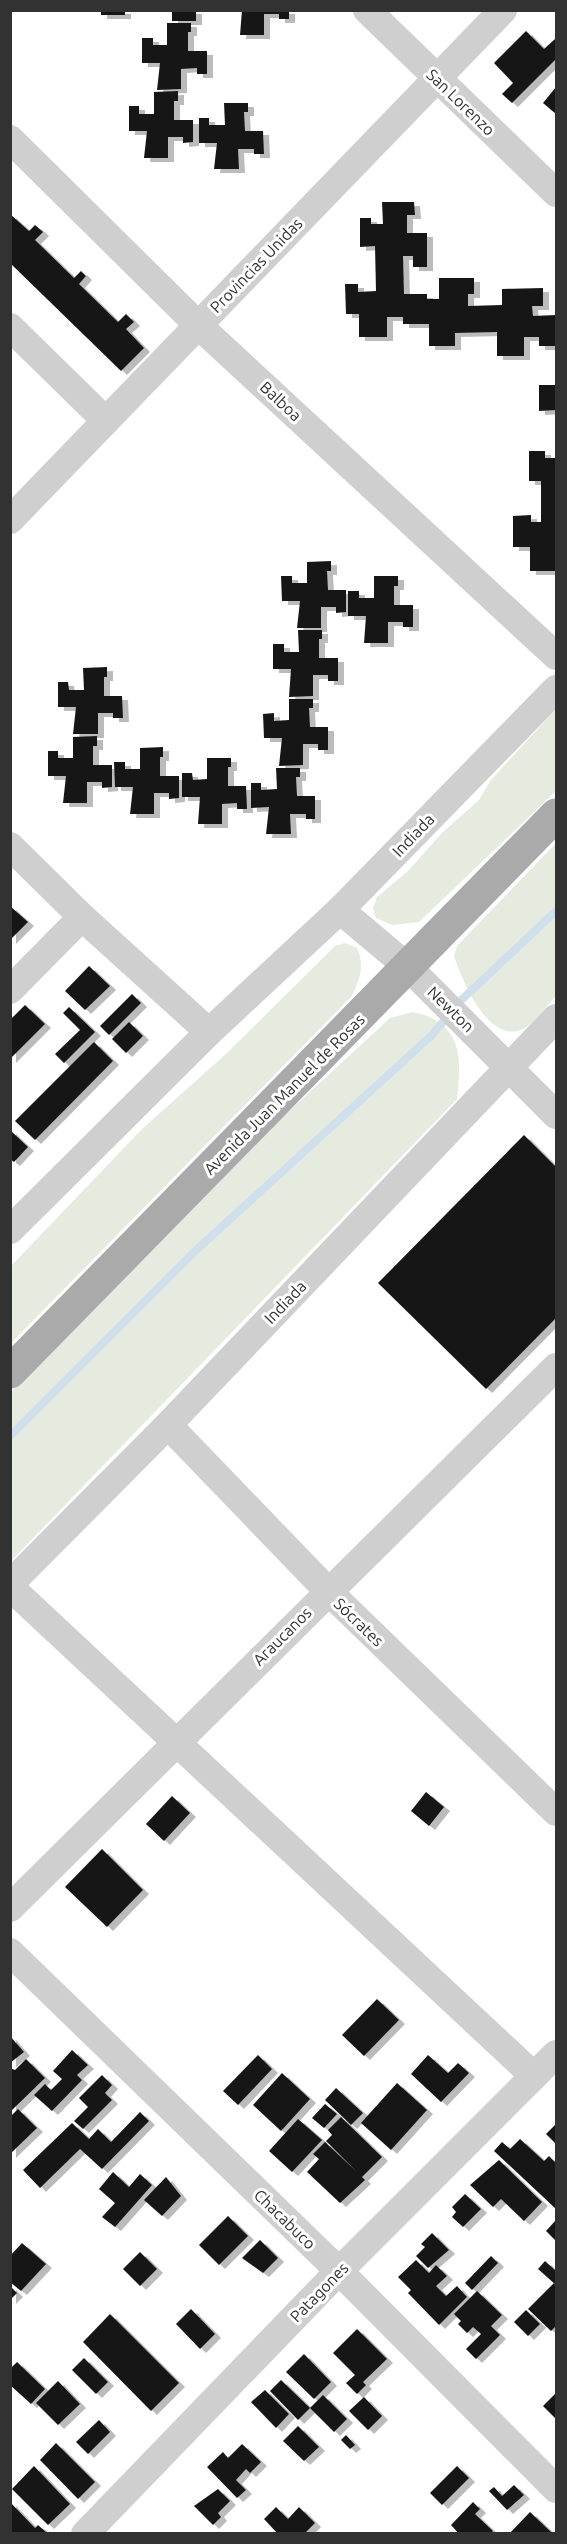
<svg xmlns="http://www.w3.org/2000/svg" width="567" height="2544" viewBox="0 0 567 2544" font-family="Ubuntu,sans-serif">
<defs>
<filter id="shadow"><feDropShadow dx="6" dy="4" stdDeviation="0" flood-color="#0004"/></filter>
</defs>
<rect width="100%" height="100%" fill="#fff"/>
<!-- green -->
<g fill="#e5ebdf">
<polygon points="556,709 556,791 419,922 392,925 376,918 373,908 377,897 408,871 441,834 479,800 491,780"/>
<path d="M556,843v153c-9,9 -18,23 -28,30 -37,26 -66,-46 -74,-70l3,-10z"/>
<path d="M345,943l12,5c8,18 3,30 -5,48l-341,347v-77l131,-137 85,-76 108,-107z"/>
<path d="M413,1012c49,10 49,45 44,87l-446,462v-169l261,-265 118,-109z"/>
</g>
<g fill="none" stroke-linecap="round" stroke-linejoin="round">
<!-- stream -->
<g stroke="#d0dfec" stroke-width="8">
<polyline points="455,1006 556,911"/>
<polyline points="10,1436 194,1252 432,1035 448,1016"/>
</g>
</g>
<!-- building -->
<g fill="#191919" filter="url(#shadow)">
<rect x="101" y="10" width="24" height="5"/>
<rect x="172" y="10" width="24" height="11"/>
<polygon points="242,10 289,10 289,19 279,19 279,14 264,14 264,35 240,35"/>
<polygon points="167,23 191,23 191,32 188,32 188,51 207,51 207,74 197,74 197,68 181,69 181,89 157,90 160,63 142,63 142,38 153,38 153,45 167,45"/>
<polygon points="526,31 544,49 555,39 556,59 512,103 502,94 513,83 494,63"/>
<polygon points="556,87 556,114 543,103"/>
<polygon points="178,91 178,101 174,101 174,120 193,120 193,142 183,143 183,137 168,137 168,158 144,158 147,131 129,131 129,106 139,106 139,114 154,114 154,92"/>
<polygon points="224,103 248,103 248,112 244,112 245,131 263,131 264,154 254,154 254,149 238,149 239,169 214,169 217,143 199,143 199,118 209,118 209,125 225,125"/>
<polygon points="382,202 414,202 415,215 407,215 407,233 427,233 427,267 413,267 413,256 403,256 404,294 427,294 427,299 439,299 439,278 474,278 474,294 468,294 468,306 502,305 502,289 543,288 543,306 532,306 533,316 556,315 556,346 539,346 539,337 524,337 524,356 497,356 497,332 455,333 455,346 429,346 429,324 403,324 403,317 387,317 387,337 359,337 359,314 346,314 345,284 358,284 358,292 376,291 375,246 360,247 360,218 371,218 371,224 383,224"/>
<polygon points="10,214 29,231 35,225 43,232 35,240 74,278 81,271 86,276 79,284 118,322 126,314 134,322 126,329 144,348 121,371 10,263"/>
<polygon points="539,385 556,385 556,410 539,411"/>
<polygon points="529,451 545,451 545,458 556,458 556,571 530,571 530,547 513,547 513,516 531,515 531,522 541,522 541,481 529,481"/>
<polygon points="331,561 331,571 327,571 328,590 346,590 346,612 336,613 336,607 321,607 321,628 297,628 300,601 282,601 281,576 292,576 292,583 307,583 307,562"/>
<polygon points="374,576 398,576 398,586 394,586 394,605 413,605 413,627 403,627 403,622 388,622 388,643 364,643 366,616 348,616 348,591 359,591 359,598 374,598"/>
<polygon points="298,630 322,630 322,639 319,639 319,658 338,658 338,681 328,681 328,675 313,675 313,696 289,697 291,669 273,669 273,644 284,644 284,652 299,652"/>
<polygon points="107,667 107,677 104,677 104,696 122,696 123,718 113,718 113,713 98,713 98,734 73,734 76,707 58,707 58,682 68,682 69,690 84,690 83,668"/>
<polygon points="289,699 313,699 313,708 309,708 310,727 328,727 328,750 318,750 318,744 303,744 303,765 279,766 282,738 264,738 263,714 274,713 274,721 289,720"/>
<polygon points="97,736 97,746 93,746 93,765 112,765 112,787 102,788 102,782 87,782 87,803 63,803 66,776 48,776 48,751 58,751 58,758 73,758 73,737"/>
<polygon points="163,747 163,757 160,757 160,776 179,776 179,798 169,799 169,793 154,793 154,814 130,814 133,787 115,787 114,762 125,762 125,769 140,769 140,748"/>
<polygon points="207,758 231,758 231,767 228,767 228,786 246,786 247,809 237,809 237,803 222,804 222,824 198,824 200,797 182,797 182,773 192,773 193,780 207,779"/>
<polygon points="276,768 300,768 300,777 296,777 297,796 315,796 315,819 306,819 306,814 290,814 291,834 266,834 269,807 251,808 251,783 261,783 261,790 277,789"/>
<polygon points="10,906 28,922 10,940"/>
<polygon points="89,966 110,986 85,1010 65,991"/>
<polygon points="132,994 141,1003 109,1035 100,1026"/>
<polygon points="25,1005 45,1024 10,1059 10,1020"/>
<polygon points="69,1007 95,1032 64,1063 55,1054 80,1030 63,1013"/>
<polygon points="129,1022 143,1036 126,1053 112,1039"/>
<polygon points="94,1042 113,1061 35,1140 15,1121"/>
<polygon points="10,1130 28,1147 14,1162 10,1159"/>
<polygon points="524,1135 556,1167 556,1318 486,1389 378,1283"/>
<polygon points="426,1792 444,1807 429,1826 411,1811"/>
<polygon points="172,1796 190,1813 164,1841 146,1824"/>
<polygon points="102,1849 143,1890 107,1927 65,1887"/>
<polygon points="377,1999 399,2020 364,2056 342,2035"/>
<polygon points="10,2036 24,2052 10,2063"/>
<polygon points="72,2050 88,2065 77,2075 82,2080 52,2111 34,2095 45,2084 51,2090 62,2079 53,2071"/>
<polygon points="258,2055 272,2069 238,2105 223,2091"/>
<polygon points="428,2055 448,2073 458,2063 469,2073 441,2102 411,2074"/>
<polygon points="26,2059 45,2078 10,2112 10,2068 15,2070"/>
<polygon points="282,2073 310,2099 281,2131 253,2105"/>
<polygon points="102,2075 112,2085 105,2093 112,2100 83,2129 74,2121 88,2107 79,2098"/>
<polygon points="397,2083 427,2110 391,2150 361,2123"/>
<polygon points="336,2088 363,2113 351,2125 325,2100"/>
<polygon points="325,2104 337,2114 324,2128 312,2118"/>
<polygon points="18,2109 37,2128 10,2154 10,2117"/>
<polygon points="140,2112 149,2121 102,2169 80,2149 40,2188 23,2170 72,2123 89,2139 98,2129 111,2142"/>
<polygon points="341,2117 382,2157 362,2177 365,2180 340,2203 307,2172 319,2159 313,2154 325,2142 356,2171 326,2141 332,2135 328,2130"/>
<polygon points="298,2119 322,2140 292,2172 269,2151"/>
<polygon points="556,2124 556,2144 546,2134"/>
<polygon points="520,2139 544,2161 549,2156 556,2163 556,2209 494,2151 502,2142 510,2149"/>
<polygon points="499,2160 542,2202 524,2221 501,2199 493,2207 470,2185"/>
<polygon points="113,2172 129,2187 140,2174 152,2185 115,2227 102,2217 115,2203 99,2189"/>
<polygon points="166,2177 181,2196 162,2216 144,2200"/>
<polygon points="465,2194 481,2209 463,2227 452,2217 456,2212 452,2207"/>
<polygon points="228,2216 248,2236 219,2265 199,2245"/>
<polygon points="556,2220 556,2241 546,2231"/>
<polygon points="432,2233 449,2250 428,2268 416,2256 425,2247 421,2244"/>
<polygon points="260,2240 278,2258 263,2273 242,2258"/>
<polygon points="22,2243 46,2264 21,2291 10,2282 10,2256"/>
<polygon points="140,2252 157,2269 140,2286 123,2269"/>
<polygon points="491,2256 498,2263 472,2290 465,2283"/>
<polygon points="416,2260 429,2273 436,2265 447,2276 436,2286 446,2296 457,2286 467,2297 439,2325 408,2293 411,2290 398,2277"/>
<polygon points="545,2261 556,2271 556,2285 538,2269"/>
<polygon points="554,2283 556,2286 556,2326 551,2331 528,2309"/>
<polygon points="10,2286 17,2293 10,2300"/>
<polygon points="477,2291 502,2315 491,2326 500,2335 476,2359 466,2349 481,2334 473,2327 467,2333 458,2324 461,2321 454,2314"/>
<polygon points="191,2309 215,2334 200,2349 176,2324"/>
<polygon points="526,2310 540,2324 528,2336 514,2322"/>
<polygon points="110,2314 179,2383 151,2411 83,2342"/>
<polygon points="357,2329 387,2359 363,2382 366,2385 357,2394 346,2383 355,2375 333,2353"/>
<polygon points="304,2354 331,2382 314,2399 286,2372"/>
<polygon points="84,2358 108,2382 96,2394 72,2370"/>
<polygon points="17,2362 45,2389 31,2404 10,2385 10,2369"/>
<polygon points="281,2380 310,2408 298,2420 270,2391"/>
<polygon points="58,2381 80,2404 58,2425 36,2403"/>
<polygon points="265,2390 289,2414 276,2428 251,2402"/>
<polygon points="556,2393 556,2419 543,2406"/>
<polygon points="323,2395 347,2419 334,2432 310,2408"/>
<polygon points="364,2397 382,2416 368,2430 349,2411"/>
<polygon points="99,2420 110,2432 88,2454 76,2442"/>
<polygon points="298,2426 319,2447 304,2461 283,2441"/>
<polygon points="346,2435 355,2445 350,2449 341,2440"/>
<polygon points="56,2443 95,2482 78,2499 40,2460"/>
<polygon points="242,2444 261,2462 250,2473 246,2469 236,2480 246,2490 237,2498 207,2467 223,2452 228,2458"/>
<polygon points="34,2466 70,2504 48,2525 12,2489"/>
<polygon points="457,2466 469,2478 442,2505 430,2493"/>
<polygon points="514,2485 524,2495 507,2510 489,2491 494,2487 502,2496"/>
<polygon points="218,2489 230,2501 218,2513 221,2517 213,2525 194,2506"/>
<polygon points="10,2502 35,2528 38,2525 46,2532 10,2534"/>
<polygon points="473,2502 480,2509 475,2514 493,2531 490,2534 459,2534 451,2525"/>
<polygon points="276,2507 288,2519 299,2507 315,2523 304,2534 278,2534 264,2519"/>
<polygon points="530,2512 551,2532 549,2534 509,2534"/>
</g>
<g fill="none" stroke-linecap="round" stroke-linejoin="round">
<!-- street -->
<g stroke="#cfcfcf" stroke-width="28">
<polyline points="367,10 556,193"/>
<polyline points="10,139 198,325 556,656"/>
<polyline points="10,327 106,421"/>
<polyline points="10,520 503,10"/>
<polyline points="10,846 82,917 209,1032"/>
<polyline points="340,910 409,968 556,1115"/>
<polyline points="10,990 82,917"/>
<polyline points="10,1230 209,1032 340,910 556,689"/>
<polyline points="168,1425 328,1591 556,1812"/>
<polyline points="10,1584 168,1425 556,1018"/>
<polyline points="10,1587 534,2076"/>
<polyline points="10,1908 556,1367"/>
<polyline points="10,1952 339,2271 556,2489"/>
<polyline points="85,2534 339,2271 556,2054"/>
</g>
<!-- primary -->
<polyline stroke="#aaa" stroke-width="33" points="10,1372 556,815"/>
</g>
<g text-anchor="middle" dominant-baseline="central" stroke-width="6" stroke-linejoin="round" paint-order="stroke">
<!-- street labels -->
<g font-size="16" fill="#323232" stroke="#fff">
<text transform="translate(461 102) rotate(44)">San Lorenzo</text>
<text transform="translate(256 265) rotate(-46)">Provincias Unidas</text>
<text transform="translate(281 401) rotate(43)">Balboa</text>
<text transform="translate(413 835) rotate(-46)">Indiada</text>
<text transform="translate(451 1009) rotate(44)">Newton</text>
<text transform="translate(284 1094) rotate(-45)">Avenida Juan Manuel de Rosas</text>
<text transform="translate(285 1302) rotate(-46)">Indiada</text>
<text transform="translate(359 1622) rotate(44)">Sócrates</text>
<text transform="translate(282 1636) rotate(-45)">Araucanos</text>
<text transform="translate(285 2219) rotate(44)">Chacabuco</text>
<text transform="translate(319 2292) rotate(-46)">Patagones</text>
</g>
</g>
<!-- border -->
<rect width="567" height="2544" fill="none" stroke="#323232" stroke-width="24"/>
</svg>
